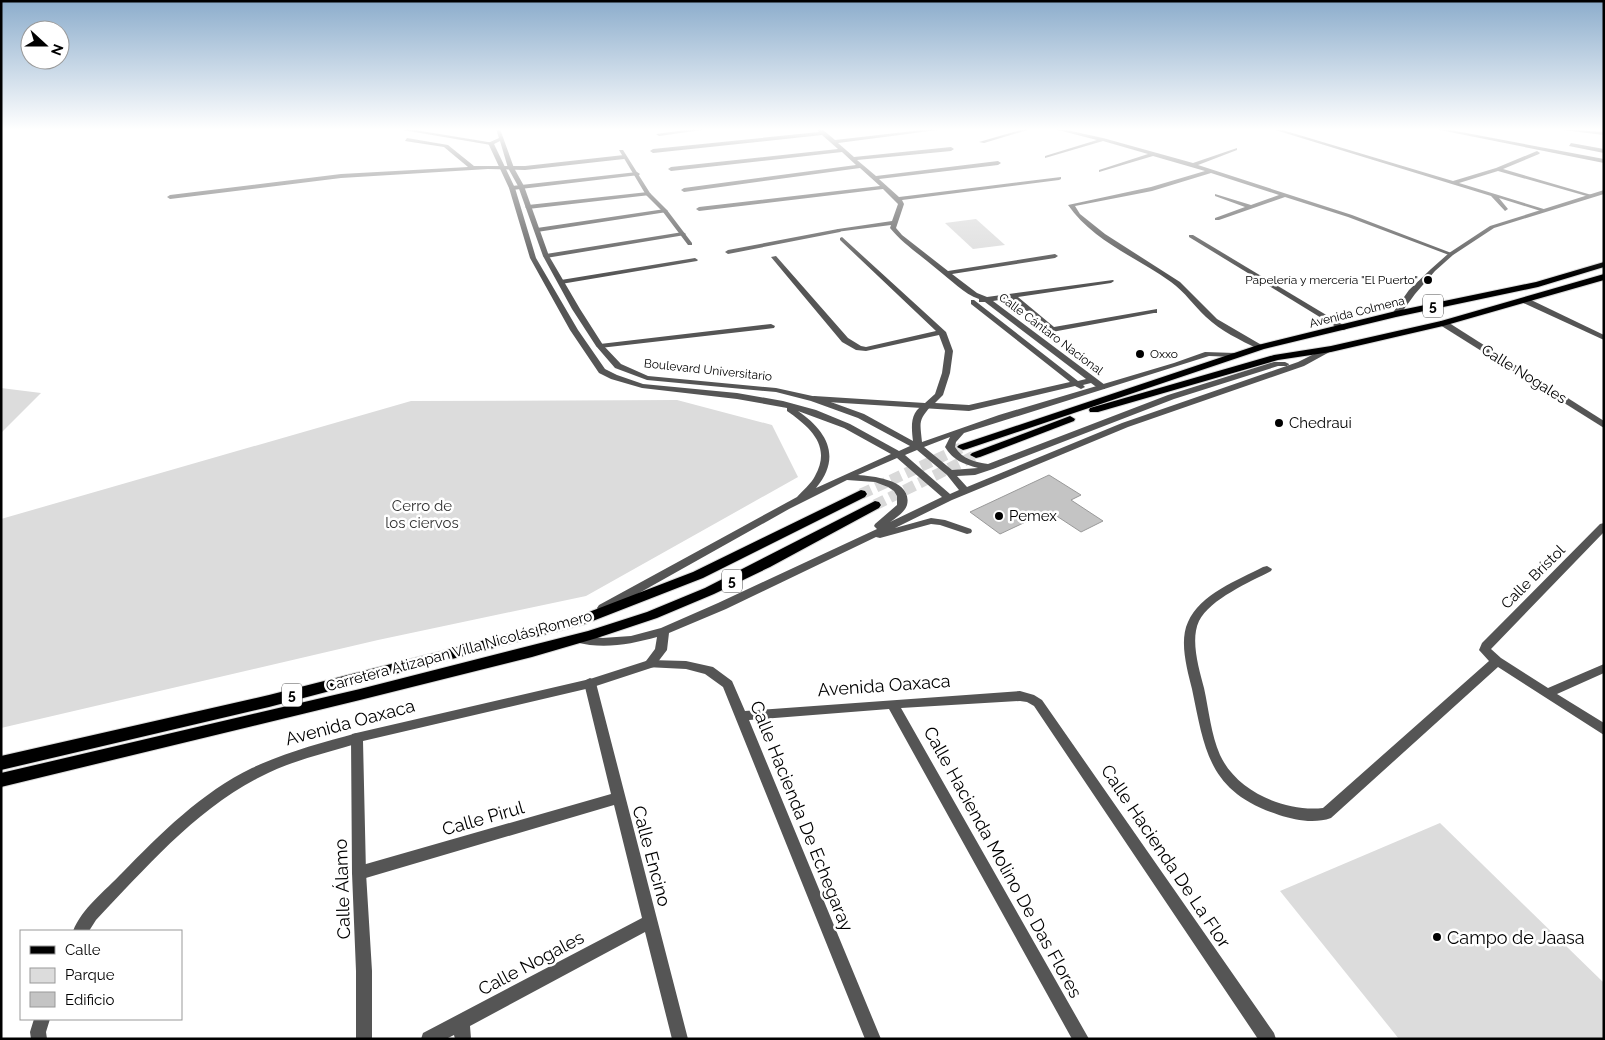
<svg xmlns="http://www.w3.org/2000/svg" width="1605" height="1040" viewBox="0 0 1605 1040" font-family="Raleway,sans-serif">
<rect width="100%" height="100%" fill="#fff"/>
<!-- green -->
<g fill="#dcdcdc">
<polygon points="976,219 1005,245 973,249 945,223"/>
<polygon points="1,388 41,393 1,433"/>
<polygon points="677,400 772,425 798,477 586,596 378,640 1,728 1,519 411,401"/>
<polygon points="1440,823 1604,983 1604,1039 1399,1039 1280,891"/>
</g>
<!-- building -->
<polygon fill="#c4c4c4" stroke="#999" points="1049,475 1081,495 1071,500 1103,521 1081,532 1049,511 1000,534 970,512"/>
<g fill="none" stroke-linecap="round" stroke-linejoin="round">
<!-- primary-tunnel -->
<g stroke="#d9d9d9" stroke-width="11" stroke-dasharray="11 5.5" stroke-linecap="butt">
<polyline points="861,494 963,447"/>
<polyline points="875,505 976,455"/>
</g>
<!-- primary casing -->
<g stroke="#dbdbdb" stroke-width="2">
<g id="primary">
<polygon points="1604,262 1604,267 1538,287 1396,317 1264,349 967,449 963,450 957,447 959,445 1258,345 1396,311 1536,282"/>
<polygon points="1604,274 1604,280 1443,326 1331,352 1278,360 1098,412 1090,412 1089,410 1090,408 1274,355 1331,346 1441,321"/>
<polygon points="1070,416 1075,419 1074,421 980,457 976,458 970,455 972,453"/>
<polygon points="861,490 865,491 867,494 865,497 703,578 585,624 269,707 1,770 1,756 269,695 576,617 693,572"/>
<polygon points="875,501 879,502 881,505 879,508 770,567 714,594 657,618 597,638 532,657 360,700 1,787 1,773 360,689 588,631 647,612 705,588"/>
</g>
</g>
<!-- pedestrian -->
<g fill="#555" fill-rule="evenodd">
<polygon points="619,150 623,150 650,193 667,210 692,243 692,245 688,245 663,212 646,195"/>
<polygon points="838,229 841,231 840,232 728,254 725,252 728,250"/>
</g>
<!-- minor -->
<g fill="#555" fill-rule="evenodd">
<polygon points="397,129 409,129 494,143 491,145"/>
<polygon points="693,129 709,129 659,136 656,134"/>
<path d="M817,129h5l13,11 96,-11h14l-107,14 16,14 97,-10 3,2 -3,2 -94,9 19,16 122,-15 3,2 -3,2 -119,14 20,18 162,-20v2l-2,1 -157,20 2,4 -8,24 6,7 46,36 107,-17 3,2 -3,2 -103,16 25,19 10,4 126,-17 1,1 -3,2 -93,14 36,30 103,-18v4h-3l-102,19 -41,-34 -18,3 112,84v4h-6l-8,-6 -8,2 2,2 -4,2 -6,-3 -106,25 -158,-10v-4l3,-1 111,7 10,-9 7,-21 3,-22 -6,-16 -73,16 -10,-1 -14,-8 -71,-85 5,-1 72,82 13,8 5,1 70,-16 -96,-91v-2l2,-1 104,95 7,19 -3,22 -7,22 -8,8 34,2 101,-23 -99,-78v-4h3l104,81 8,-2 -101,-77h-6v-3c-15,-5 -29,-20 -41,-29 -16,-14 -35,-26 -48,-42l1,-3 -55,7 -1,-1 3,-2 54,-8 6,-17 -15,-15 -184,22 -3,-2 3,-2 181,-21 -20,-18 -176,24 -3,-2 3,-2 172,-23 -14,-13 -171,19 -3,-2 3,-2 167,-18 -16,-14 -169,18 -3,-2 3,-2 166,-17z"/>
<polygon points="1024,129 1031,129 984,143 979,142"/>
<path d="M1054,129h8l41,9 90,25 44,-15v2l-39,15 154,50 102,39 -5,1 -101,-38 -63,-20 -66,23h-4v-2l30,-11 -30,-11v-2l36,11 28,-10 -68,-22 -59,18 -77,15 5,8 25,20 75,48 37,37 48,28 -4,2h-3c-18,-9 -37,-18 -52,-32 -12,-11 -21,-25 -35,-35 -35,-25 -78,-41 -103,-77l83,-18 54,-16 -52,-15 -54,16v-2l49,-16 -45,-13 -58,17v-2l52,-16z"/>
<polygon points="1272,129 1279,129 1453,181 1496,168 1537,151 1540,153 1539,154 1503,169 1595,196 1590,197 1498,171 1459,183 1547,210 1544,212 1499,198 1508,209 1505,211 1491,196"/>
<polygon points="1435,129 1445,129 1604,159 1604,163"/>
<polygon points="1561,129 1604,132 1604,135 1563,130"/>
<polygon points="407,138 448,145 474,166 525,166 624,155 627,157 624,159 525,170 488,169 341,178 170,199 167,197 170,195 341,174 468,167 444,147 405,141"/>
<polygon points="1571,143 1604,149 1604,153 1569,146"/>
<polygon points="637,172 640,174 639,175 512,190 509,188 512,186"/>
<polygon points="648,192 651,194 650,195 528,209 525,207 528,205"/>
<polygon points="665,209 668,211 667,212 537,232 534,230 537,228"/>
<polygon points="683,232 686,234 685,235 546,258 543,256 546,254"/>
<polygon points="1189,235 1193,235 1348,328 1344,330 1341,330 1189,237"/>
<polygon points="695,258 698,260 697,261 561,284 558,282 561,280"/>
<polygon points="1521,298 1527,298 1604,335 1604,340 1521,302"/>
<polygon points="1440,321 1446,321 1604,421 1604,428 1440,325"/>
<polygon points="771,324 775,326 774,328 600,348 596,346 600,344"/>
<path d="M1604,523v9l-113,117 10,9 47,30 56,-24v9l-47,21 47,29v12l-106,-68 -167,151c-17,6 -36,2 -52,-3 -70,-23 -74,-63 -87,-126 -5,-20 -13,-48 -4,-67 12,-28 50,-42 75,-55l4,-1 5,3 -1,2c-21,11 -61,28 -72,50 -9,19 0,48 5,67 5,23 7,46 16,67 17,37 65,57 103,53l166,-147 -10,-11 3,-7 118,-119z"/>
<polygon points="650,660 686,661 713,667 732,681 745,711 1020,691 1034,695 1042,700 1274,1033 1276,1039 1258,1039 1034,706 1027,702 1020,701 901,708 1089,1039 1072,1039 889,709 749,720 881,1039 865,1039 723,687 705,674 686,669 646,667 644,664 646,661"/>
<polygon points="590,678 594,680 596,683 688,1039 672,1039 645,932 470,1026 471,1039 455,1039 454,1035 446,1039 421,1039 423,1033 642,918 614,805 359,880 354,878 352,873 354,868 359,866 611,794 584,683 586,680"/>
<path d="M357,733l5,1 1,4 -1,4c-35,11 -70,18 -102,35 -65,33 -114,91 -164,143l-7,11h-16c9,-23 32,-40 49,-58 38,-39 80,-81 130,-105 34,-16 69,-25 105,-35z"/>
<polygon points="34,1019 50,1019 46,1032 47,1039 31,1039 30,1032"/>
</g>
<!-- tertiary -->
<g fill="#555" fill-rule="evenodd">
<path d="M496,129h4l14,39 10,18 25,70 31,53 23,36 18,19 27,12 128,12 41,9 47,17 49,27c-2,-16 -3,-31 14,-38l4,3c-13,15 -11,16 -9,36l77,-27 175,-52 31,-11 30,1 4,2 -4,2 -26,-1 -245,77 -8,9 -1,5c7,12 20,15 33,17l180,-69 106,-33h11l4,2 -1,2h-10l-104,33 -181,70 -18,6 -18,1 10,11 155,-64 176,-61 30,-15h6l1,2 -31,17 -176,61 -176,73 -57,28 36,-10 14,2 26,9 1,2 -1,2 -4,1 -27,-9 -9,-1 -51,14 -4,-1 -150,72 -57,24 -2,17 -13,17 -64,21 -227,53 3,132 6,98v68h-16v-68l-4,-98 -1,-135 1,-4 238,-55 56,-18 9,-12 2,-12c-26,7 -54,13 -81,5l-2,-3 2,-3 4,-1 22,3 29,-2 30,-8 57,-25 159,-74 -3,-3 1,-2 22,-19v-9l-3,-5 -6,-4 -13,-5 -28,-2 -58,29 -182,102h-8l-2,-3 2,-3 198,-108c6,-7 14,-13 18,-21 17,-30 -5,-49 -28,-65v-3l-50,-9 -95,-11 -31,-9 -12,-6 -29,-43 -40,-72 -21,-70 -21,-45 11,-5zM500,141l8,27 10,18 25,70 29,53 24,37 19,22 32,12 129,12 35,9 47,17 52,28 -11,5 -49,-27 -34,-14 -33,-9 -46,-8 -94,-9 -26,-9 -12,-6 -27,-39 -42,-72 -21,-70 -21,-44zM798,411l46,17 47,26 -75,34c26,-31 11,-57 -18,-77zM950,437l-5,10c8,13 18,17 33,21l-26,2 -28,-23zM917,450l30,25 12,15 -9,4 -45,-39zM897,458l45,39 -52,25c6,-4 15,-10 17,-17 6,-25 -34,-29 -49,-30z"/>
<polygon points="1604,190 1604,194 1494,228 1453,255 1435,271 1415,294 1399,316 1393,316 1392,314 1409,290 1431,269 1449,253 1490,226"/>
</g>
<!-- primary -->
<use href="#primary" fill="#000" fill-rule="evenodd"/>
</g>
<!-- sky -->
<linearGradient id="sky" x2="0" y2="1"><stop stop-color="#8cadcc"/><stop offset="0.47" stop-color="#fff"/><stop offset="1" stop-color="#fff" stop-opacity="0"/></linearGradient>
<rect width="1605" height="275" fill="url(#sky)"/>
<!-- markers -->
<g fill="#000" stroke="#fff" stroke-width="2">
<circle cx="1428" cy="280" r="5"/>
<circle cx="1140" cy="354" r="5"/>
<circle cx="1279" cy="423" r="5"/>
<circle cx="999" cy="516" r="5"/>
<circle cx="1437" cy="937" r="5"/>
</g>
<g text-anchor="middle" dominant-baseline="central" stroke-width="5" stroke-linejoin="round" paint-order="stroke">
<!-- far-poi labels -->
<g font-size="12" fill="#000" stroke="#fff" text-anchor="end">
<text x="1418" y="280">Papelería y mercería "El Puerto"</text>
<text x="1150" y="354" text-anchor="start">Oxxo</text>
</g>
<!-- far-street labels -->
<g font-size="12" fill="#000" stroke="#fff">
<text transform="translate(1357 312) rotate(-14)">Avenida Colmena</text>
<text transform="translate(1051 334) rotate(37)">Calle Cántaro Nacional</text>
<text transform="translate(708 370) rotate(6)">Boulevard Universitario</text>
</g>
<!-- shield labels -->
<g fill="#fff" stroke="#4c4c4c" stroke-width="1">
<rect x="1423" y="294.5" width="20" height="23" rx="4"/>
<rect x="722" y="569.5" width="20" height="23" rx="4"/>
<rect x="282" y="683.5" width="20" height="23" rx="4"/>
</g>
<g font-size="14" font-weight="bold" fill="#000">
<text x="1433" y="306">5</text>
<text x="732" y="581">5</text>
<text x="292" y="695">5</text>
</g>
<!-- street labels -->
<g font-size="15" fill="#000" stroke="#fff">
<text transform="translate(1524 374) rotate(32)">Calle Nogales</text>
<text transform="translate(1533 577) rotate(-45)">Calle Brístol</text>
<text transform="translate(459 651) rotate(-15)">Carretera Atizapan Villa Nicolás Romero</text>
</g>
<!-- poi labels -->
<g font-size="15" fill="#000" stroke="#fff" text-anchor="start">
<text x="1289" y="423">Chedraui</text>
<text x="1009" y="516">Pemex</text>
</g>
<!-- park labels -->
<g font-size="15" fill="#333" stroke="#fff">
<text x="422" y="506">Cerro de<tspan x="422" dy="17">los ciervos</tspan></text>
</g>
<!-- near-street labels -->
<g font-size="18" fill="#000" stroke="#fff">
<text transform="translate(884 685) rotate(-4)">Avenida Oaxaca</text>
<text transform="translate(350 722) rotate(-15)">Avenida Oaxaca</text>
<text transform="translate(802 816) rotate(68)">Calle Hacienda De Echegaray</text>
<text transform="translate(483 818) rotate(-16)">Calle Pirul</text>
<text transform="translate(652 856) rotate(75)">Calle Encino</text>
<text transform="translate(1166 856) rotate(56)">Calle Hacienda De La Flor</text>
<text transform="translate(1003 862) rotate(61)">Calle Hacienda Molino De Das Flores</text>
<text transform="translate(342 889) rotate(-92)">Calle Álamo</text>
<text transform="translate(531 963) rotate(-28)">Calle Nogales</text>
</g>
<!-- near-poi labels -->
<g font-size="18" fill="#000" stroke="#fff" text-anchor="start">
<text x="1447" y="937">Campo de Jaasa</text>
</g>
</g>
<!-- border -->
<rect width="1605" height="1040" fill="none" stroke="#000000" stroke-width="5"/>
<!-- legend -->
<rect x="20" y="930" width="162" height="90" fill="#ffffff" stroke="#999999"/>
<rect x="30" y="946" width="25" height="8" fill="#000000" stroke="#999999"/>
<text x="65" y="955" font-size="15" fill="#000000">Calle</text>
<rect x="30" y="968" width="25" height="15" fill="#dcdcdc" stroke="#999999"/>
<text x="65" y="980" font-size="15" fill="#000000">Parque</text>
<rect x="30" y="992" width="25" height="15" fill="#c4c4c4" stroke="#999999"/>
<text x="65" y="1005" font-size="15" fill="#000000">Edificio</text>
<!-- north arrow -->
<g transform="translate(45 45) rotate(111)"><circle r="24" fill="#ffffff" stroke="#999999"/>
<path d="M0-4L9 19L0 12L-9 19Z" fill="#000000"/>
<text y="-8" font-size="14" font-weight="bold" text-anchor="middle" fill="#000000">N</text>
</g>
</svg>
